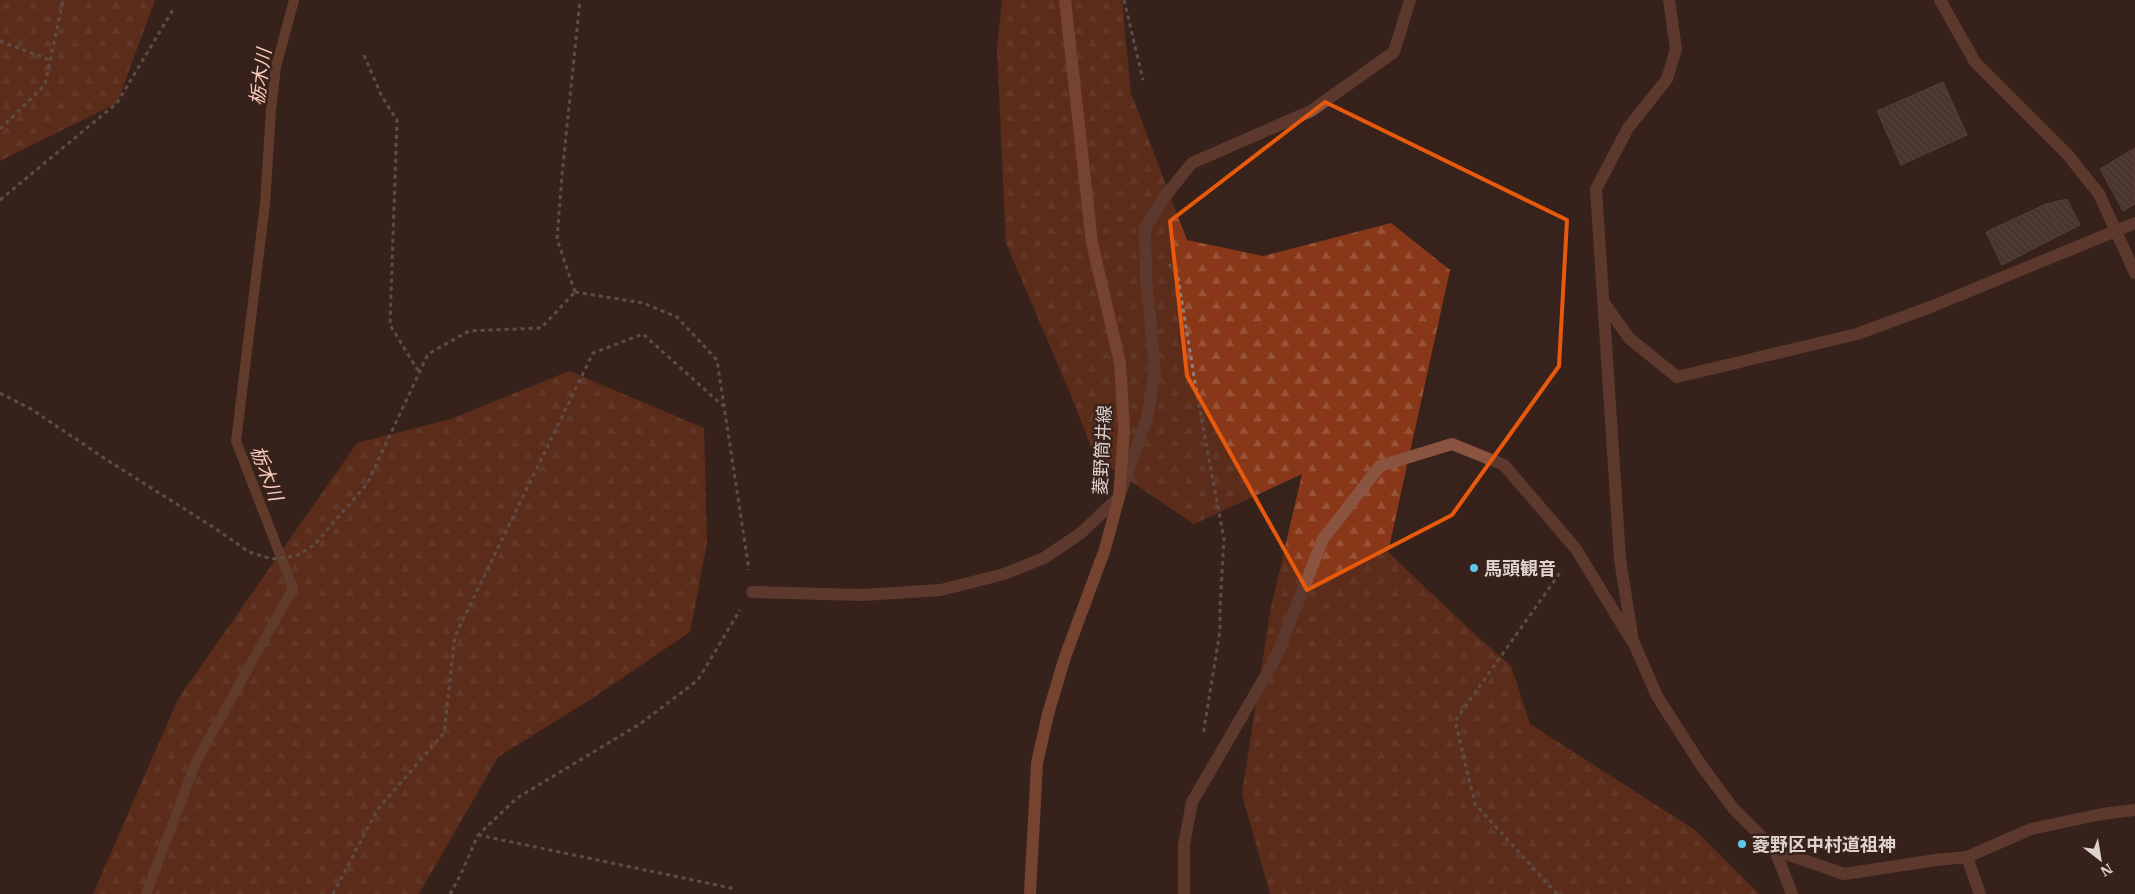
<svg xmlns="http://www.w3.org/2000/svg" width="2135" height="894" viewBox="0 0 2135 894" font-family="'IBM Plex Serif','Noto Sans JP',serif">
<defs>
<pattern id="forest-firs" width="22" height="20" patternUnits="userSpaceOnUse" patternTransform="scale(1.25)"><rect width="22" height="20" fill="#883819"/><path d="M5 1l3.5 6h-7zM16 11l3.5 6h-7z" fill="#985439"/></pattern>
<pattern id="building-back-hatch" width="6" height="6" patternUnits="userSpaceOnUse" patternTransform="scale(1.25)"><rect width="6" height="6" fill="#634c44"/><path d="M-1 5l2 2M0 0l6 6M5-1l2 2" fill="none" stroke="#79655e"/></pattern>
</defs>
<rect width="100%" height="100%" fill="#37231c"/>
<!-- forest -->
<g fill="url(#forest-firs)">
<polygon points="0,0 155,0 117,103 0,161"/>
<polygon points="1002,0 1122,0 1131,93 1187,240 1263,256 1391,223 1450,270 1388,552 1470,630 1511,666 1530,724 1695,830 1759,894 1270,894 1242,794 1270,612 1302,474 1194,524 1095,457 1072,398 1006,243 997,50"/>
<polygon points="569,371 704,428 707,543 690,632 591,699 498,757 419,894 93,894 178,699 357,443 451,419"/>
</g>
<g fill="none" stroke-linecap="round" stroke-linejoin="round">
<!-- stream -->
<polyline stroke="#93583e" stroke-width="10" points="146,894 196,762 293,588 236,441 265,204 271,110 276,67 294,0"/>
</g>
<!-- building -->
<g fill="url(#building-back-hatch)" stroke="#786158">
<polygon points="1943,82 1967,135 1901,165 1877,111"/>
<polygon points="2135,148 2135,204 2123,211 2100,169"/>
<polygon points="2067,199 2080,225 2062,234 2046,204"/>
<polygon points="2046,204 2062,234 2002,265 1986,232"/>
</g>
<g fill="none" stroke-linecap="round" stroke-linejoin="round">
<!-- path -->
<g stroke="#8e7e78" stroke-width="3" stroke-dasharray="4 4" stroke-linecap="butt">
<polyline points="1124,0 1143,80"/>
<polyline points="0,41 50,60"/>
<polyline points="364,55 382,97 397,120 390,325 419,372"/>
<polyline points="0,129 45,85 63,0"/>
<polyline points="0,200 117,103 174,8"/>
<polyline points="1169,264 1178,277 1197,395 1224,539 1220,607 1220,631 1203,735"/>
<polyline points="575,292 643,303 677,317 717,360 749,570"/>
<polyline points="575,292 557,239 562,175 580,0"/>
<polyline points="0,393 31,409 104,458 216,529 249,552 272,559 296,556 314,545 367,484 428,354 469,331 541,328 575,292"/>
<polyline points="478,835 736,889"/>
<polyline points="333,894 377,810 444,733 455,636 593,353 643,334 723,406"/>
<polyline points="450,894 461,874 478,835 517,798 640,724 698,680 740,610"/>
<polyline points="1557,894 1475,804 1455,721 1562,570"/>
</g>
<!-- service -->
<g stroke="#8b5441" stroke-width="12">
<polyline points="1604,303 1629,338 1677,377 1857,334 1933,306 2135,223"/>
<polyline points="752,592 863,595 941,590 1004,574 1044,558 1081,533 1119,497 1147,418 1155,371 1146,277 1145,228 1166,195 1192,163 1311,111 1394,52 1410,0"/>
<polyline points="1967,857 1980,894"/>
<polyline points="1184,894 1184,845 1192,802 1276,658 1323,539 1380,466 1452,444 1504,465 1576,549 1632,641"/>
</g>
<!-- minor -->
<g stroke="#8b5441" stroke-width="12">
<polyline points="1669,0 1676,49 1667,79 1628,128 1596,189 1620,559 1633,641 1657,696 1701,765 1733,808 1775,850 1792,894"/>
<polyline points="1940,0 1975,62 2068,155 2099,194 2135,273"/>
<polyline points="1775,850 1844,874 1936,860 1967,857 2031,829 2102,814 2135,810"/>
</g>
<!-- secondary -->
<polyline stroke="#c26b4b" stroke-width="12" points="1030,894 1037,763 1048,714 1065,657 1105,549 1119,497 1124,429 1120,363 1092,243 1065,0"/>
</g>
<!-- marked area -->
<path d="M0 0H2135V894H0ZM1325,102l242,118 -8,146 -107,149 -145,75 -120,-214 -17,-155z" fill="#37231c" fill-opacity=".55" fill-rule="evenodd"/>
<path fill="none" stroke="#e8590c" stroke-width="4" stroke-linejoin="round" d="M1325,102l242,118 -8,146 -107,149 -145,75 -120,-214 -17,-155z"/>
<!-- markers -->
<g fill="#5cc7e7" stroke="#37231c" stroke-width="2">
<circle cx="1474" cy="568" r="5"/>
<circle cx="1742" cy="844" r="5"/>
</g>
<g text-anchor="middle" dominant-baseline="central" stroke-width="5" stroke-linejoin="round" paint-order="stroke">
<!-- street labels -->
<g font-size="18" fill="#dfd2cd" stroke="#37231c">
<text transform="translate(1102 450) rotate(-87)">菱野筒井線</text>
</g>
<!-- poi labels -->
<g font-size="18" font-weight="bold" fill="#dfd2cd" stroke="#37231c" text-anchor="start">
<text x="1484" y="568">馬頭観音</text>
<text x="1752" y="844">菱野区中村道祖神</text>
</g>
<!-- water labels -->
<g font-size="19" font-style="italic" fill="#fbcbbb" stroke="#37231c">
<text transform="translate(260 77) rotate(-82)">栃木川</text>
<text transform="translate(267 473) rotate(69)">栃木川</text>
</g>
</g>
<!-- north arrow -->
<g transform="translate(2100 859) rotate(149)" stroke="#37231c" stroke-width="4" paint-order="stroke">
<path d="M0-4L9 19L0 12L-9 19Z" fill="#dfd2cd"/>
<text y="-8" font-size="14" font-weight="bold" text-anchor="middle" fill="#dfd2cd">N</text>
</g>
</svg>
